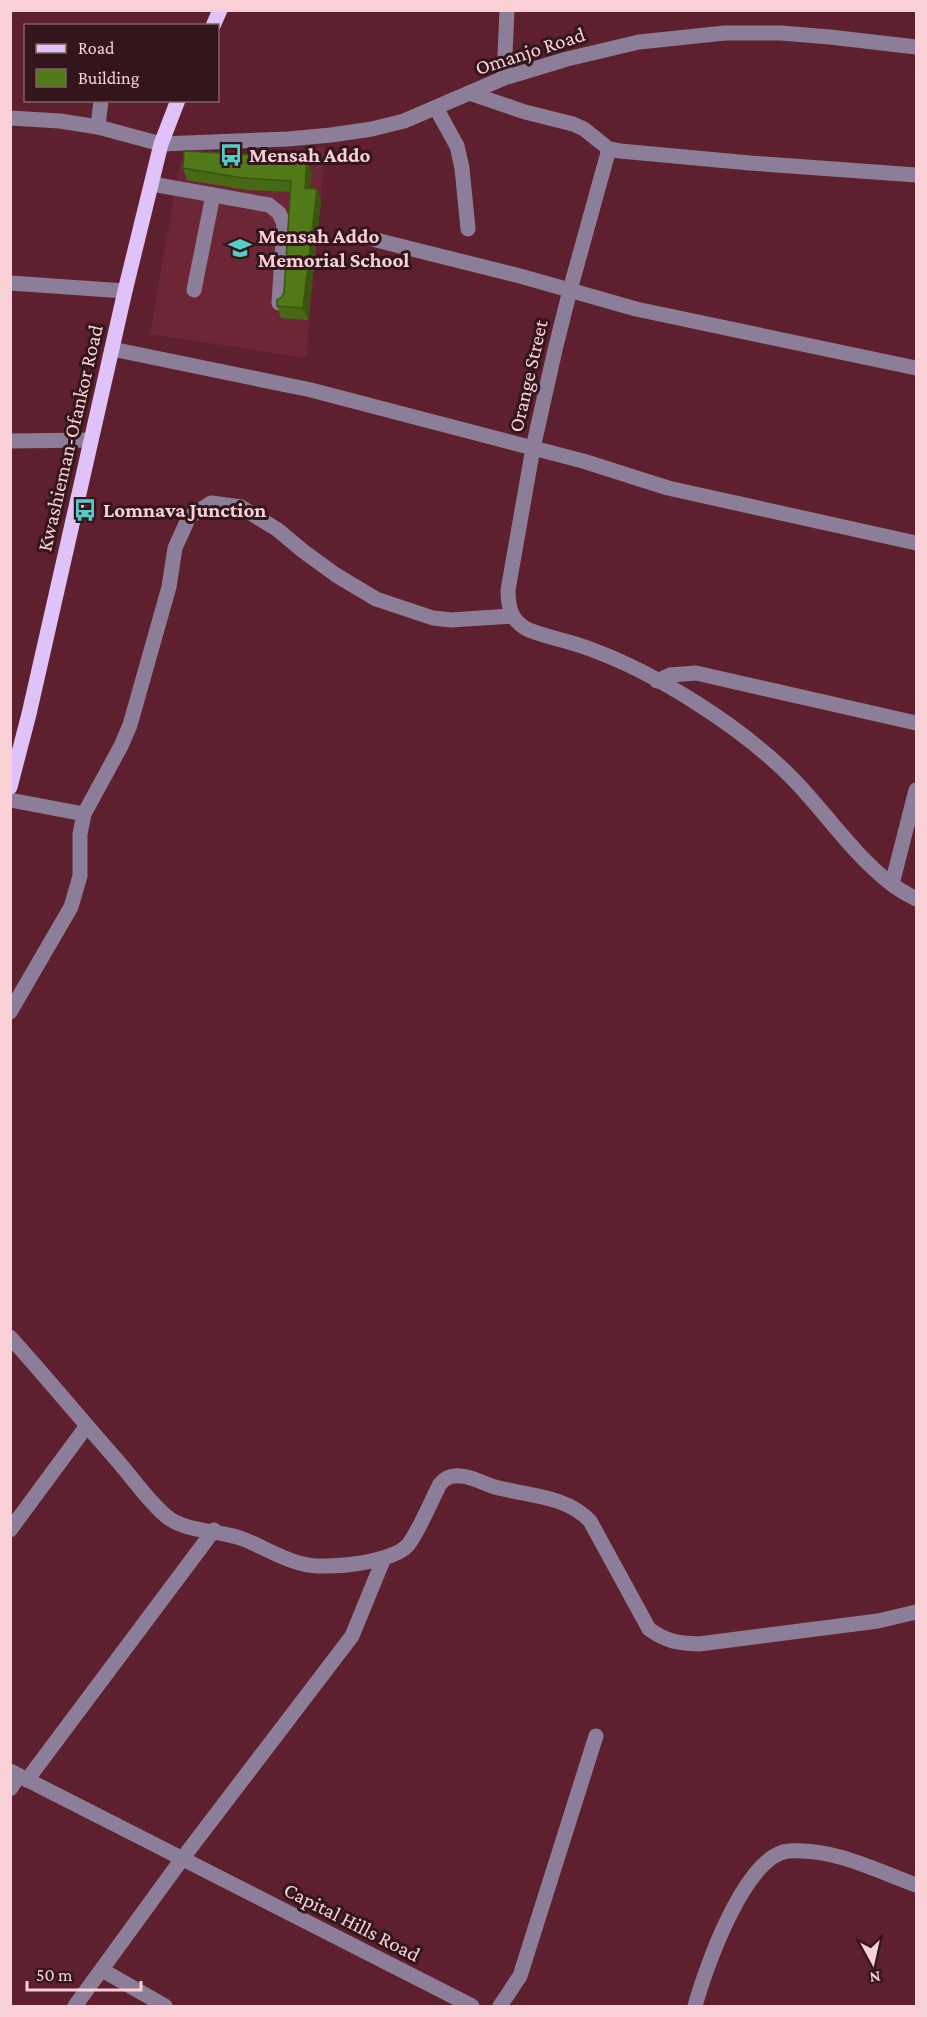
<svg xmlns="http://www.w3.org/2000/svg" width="927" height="2017" viewBox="0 0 927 2017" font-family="'Crimson Pro',serif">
<rect width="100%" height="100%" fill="#5e202e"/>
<!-- built -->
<polygon fill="#6d2636" points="325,147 306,358 150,334 180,162"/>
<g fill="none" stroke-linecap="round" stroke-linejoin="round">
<!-- minor -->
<g stroke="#8c7e98" stroke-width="15">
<polyline points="504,78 507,10"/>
<polyline points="469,93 525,112 573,124 584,129 609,149 620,151 750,163 916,175"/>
<polyline points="436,108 457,146 462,168 468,229"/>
<polyline points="10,118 60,121 98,127 161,144 288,139 331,135 372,129 404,121 504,78 567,59 639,42 725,33 781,33 830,37 916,47"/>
<polyline points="98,127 101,100"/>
<path d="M609,149l-39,141 -15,60 -22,98 -25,142c0,19 4,32 21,40 20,8 41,11 61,19 67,24 153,79 203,130 33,34 59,74 96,103 8,7 18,12 27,17"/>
<polyline points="152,184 269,205 279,213 284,224 279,303"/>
<polyline points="376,240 520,276 636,309 916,368"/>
<polyline points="10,283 125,291"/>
<polyline points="194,290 213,195"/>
<polyline points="112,349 311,390 583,461 668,488 916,543"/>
<polyline points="10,441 91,440"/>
<polyline points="657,681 670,675 696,673 916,723"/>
<polyline points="10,800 84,814"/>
<polyline points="892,884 916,790"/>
<polyline points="10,1012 71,907 80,876 80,834 84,814 121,746 130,725 169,587 175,548 189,517 211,503 241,507 278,530 303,551 336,575 376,599 433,618 451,620 512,616"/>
<path d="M10,1337c36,40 70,81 105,121 17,19 32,42 51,58 19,16 51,14 74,22 21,7 40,21 63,26 23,6 89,-1 105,-19 11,-14 23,-44 32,-61 5,-6 12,-9 20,-8 12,0 24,8 35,11 33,9 70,8 95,34l59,108c18,13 29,14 50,15l179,-23 38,-9"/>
<polyline points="10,1530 86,1427"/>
<polyline points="10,1771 472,2006"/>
<polyline points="27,1780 214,1530"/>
<polyline points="10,1789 19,1776"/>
<polyline points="102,1970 165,2006"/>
<polyline points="75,2006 182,1859 352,1636 384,1558"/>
<polyline points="500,2006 520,1976 596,1736"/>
<path d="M695,2006c10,-36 50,-152 94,-155 45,-3 86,19 127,34"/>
</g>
<!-- major -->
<g stroke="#dfc2f7" stroke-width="15">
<polyline points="213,26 220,10"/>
<polyline points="10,787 29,714 125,291 161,144 178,100"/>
</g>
</g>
<!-- wall -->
<polygon fill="#476815" points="183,168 311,170 310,188 317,189 321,201 308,320 281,318 277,306 282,297 284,292 290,192 247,190 187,180"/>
<!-- shaded-wall -->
<g fill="#395511">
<polygon points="307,158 311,170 309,200 305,188"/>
<polygon points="317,189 321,201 308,320 303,308"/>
</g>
<!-- building -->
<polygon fill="#527918" stroke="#395511" stroke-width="1.5" points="184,151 307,158 305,188 317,189 303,308 277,306 277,300 282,297 284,292 291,181 243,178 183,168"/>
<!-- icons -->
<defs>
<g id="bus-bare" transform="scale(1.8)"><path d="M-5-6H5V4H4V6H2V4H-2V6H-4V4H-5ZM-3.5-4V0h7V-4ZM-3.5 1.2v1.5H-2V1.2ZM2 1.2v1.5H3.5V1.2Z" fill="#55cdc6" stroke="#32161b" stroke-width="2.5" paint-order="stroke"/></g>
<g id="school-bare" transform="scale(1.8)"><path d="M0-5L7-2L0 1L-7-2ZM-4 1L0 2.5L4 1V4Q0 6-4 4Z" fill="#55cdc6" stroke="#32161b" stroke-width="2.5" paint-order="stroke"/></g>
</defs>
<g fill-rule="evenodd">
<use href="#bus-bare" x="231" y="155"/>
<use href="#school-bare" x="240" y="248"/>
<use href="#bus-bare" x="85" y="510"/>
</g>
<g text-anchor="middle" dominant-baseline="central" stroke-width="6" stroke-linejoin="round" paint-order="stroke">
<!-- street labels -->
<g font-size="21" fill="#f8d0d5" stroke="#32161b">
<text transform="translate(530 51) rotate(-18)">Omanjo Road</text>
<text transform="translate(528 376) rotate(-77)">Orange Street</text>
<text transform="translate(70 438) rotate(-77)">Kwashieman-Ofankor Road</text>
<text transform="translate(352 1922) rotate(27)">Capital Hills Road</text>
</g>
<!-- poi labels -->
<g font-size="21" font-weight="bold" fill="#f8d0d5" stroke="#32161b" text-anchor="start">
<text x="249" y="155">Mensah Addo</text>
<text x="258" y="236">Mensah Addo<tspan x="258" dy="24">Memorial School</tspan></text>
<text x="103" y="510">Lomnava Junction</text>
</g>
</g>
<!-- border -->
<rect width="927" height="2017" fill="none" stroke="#f8d0d5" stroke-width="24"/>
<!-- legend -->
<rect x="24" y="24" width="195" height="78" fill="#32161b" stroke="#816065" stroke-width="1.5"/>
<rect x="36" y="44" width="30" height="9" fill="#dfc2f7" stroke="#816065" stroke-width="1.5"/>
<text x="78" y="54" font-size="18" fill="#f8d0d5">Road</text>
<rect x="36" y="69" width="30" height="18" fill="#527918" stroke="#816065" stroke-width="1.5"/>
<text x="78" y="84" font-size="18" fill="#f8d0d5">Building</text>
<!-- north arrow -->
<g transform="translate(873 1963) rotate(172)" stroke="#32161b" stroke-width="4.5" paint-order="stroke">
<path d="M0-4.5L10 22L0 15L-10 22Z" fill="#f8d0d5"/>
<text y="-9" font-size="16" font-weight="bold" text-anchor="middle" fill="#f8d0d5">N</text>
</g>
<!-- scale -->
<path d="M27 1981v9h114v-9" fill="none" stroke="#f8d0d5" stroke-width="3"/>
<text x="36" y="1981" font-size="18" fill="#f8d0d5" stroke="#32161b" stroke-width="4.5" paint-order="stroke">50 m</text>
</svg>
